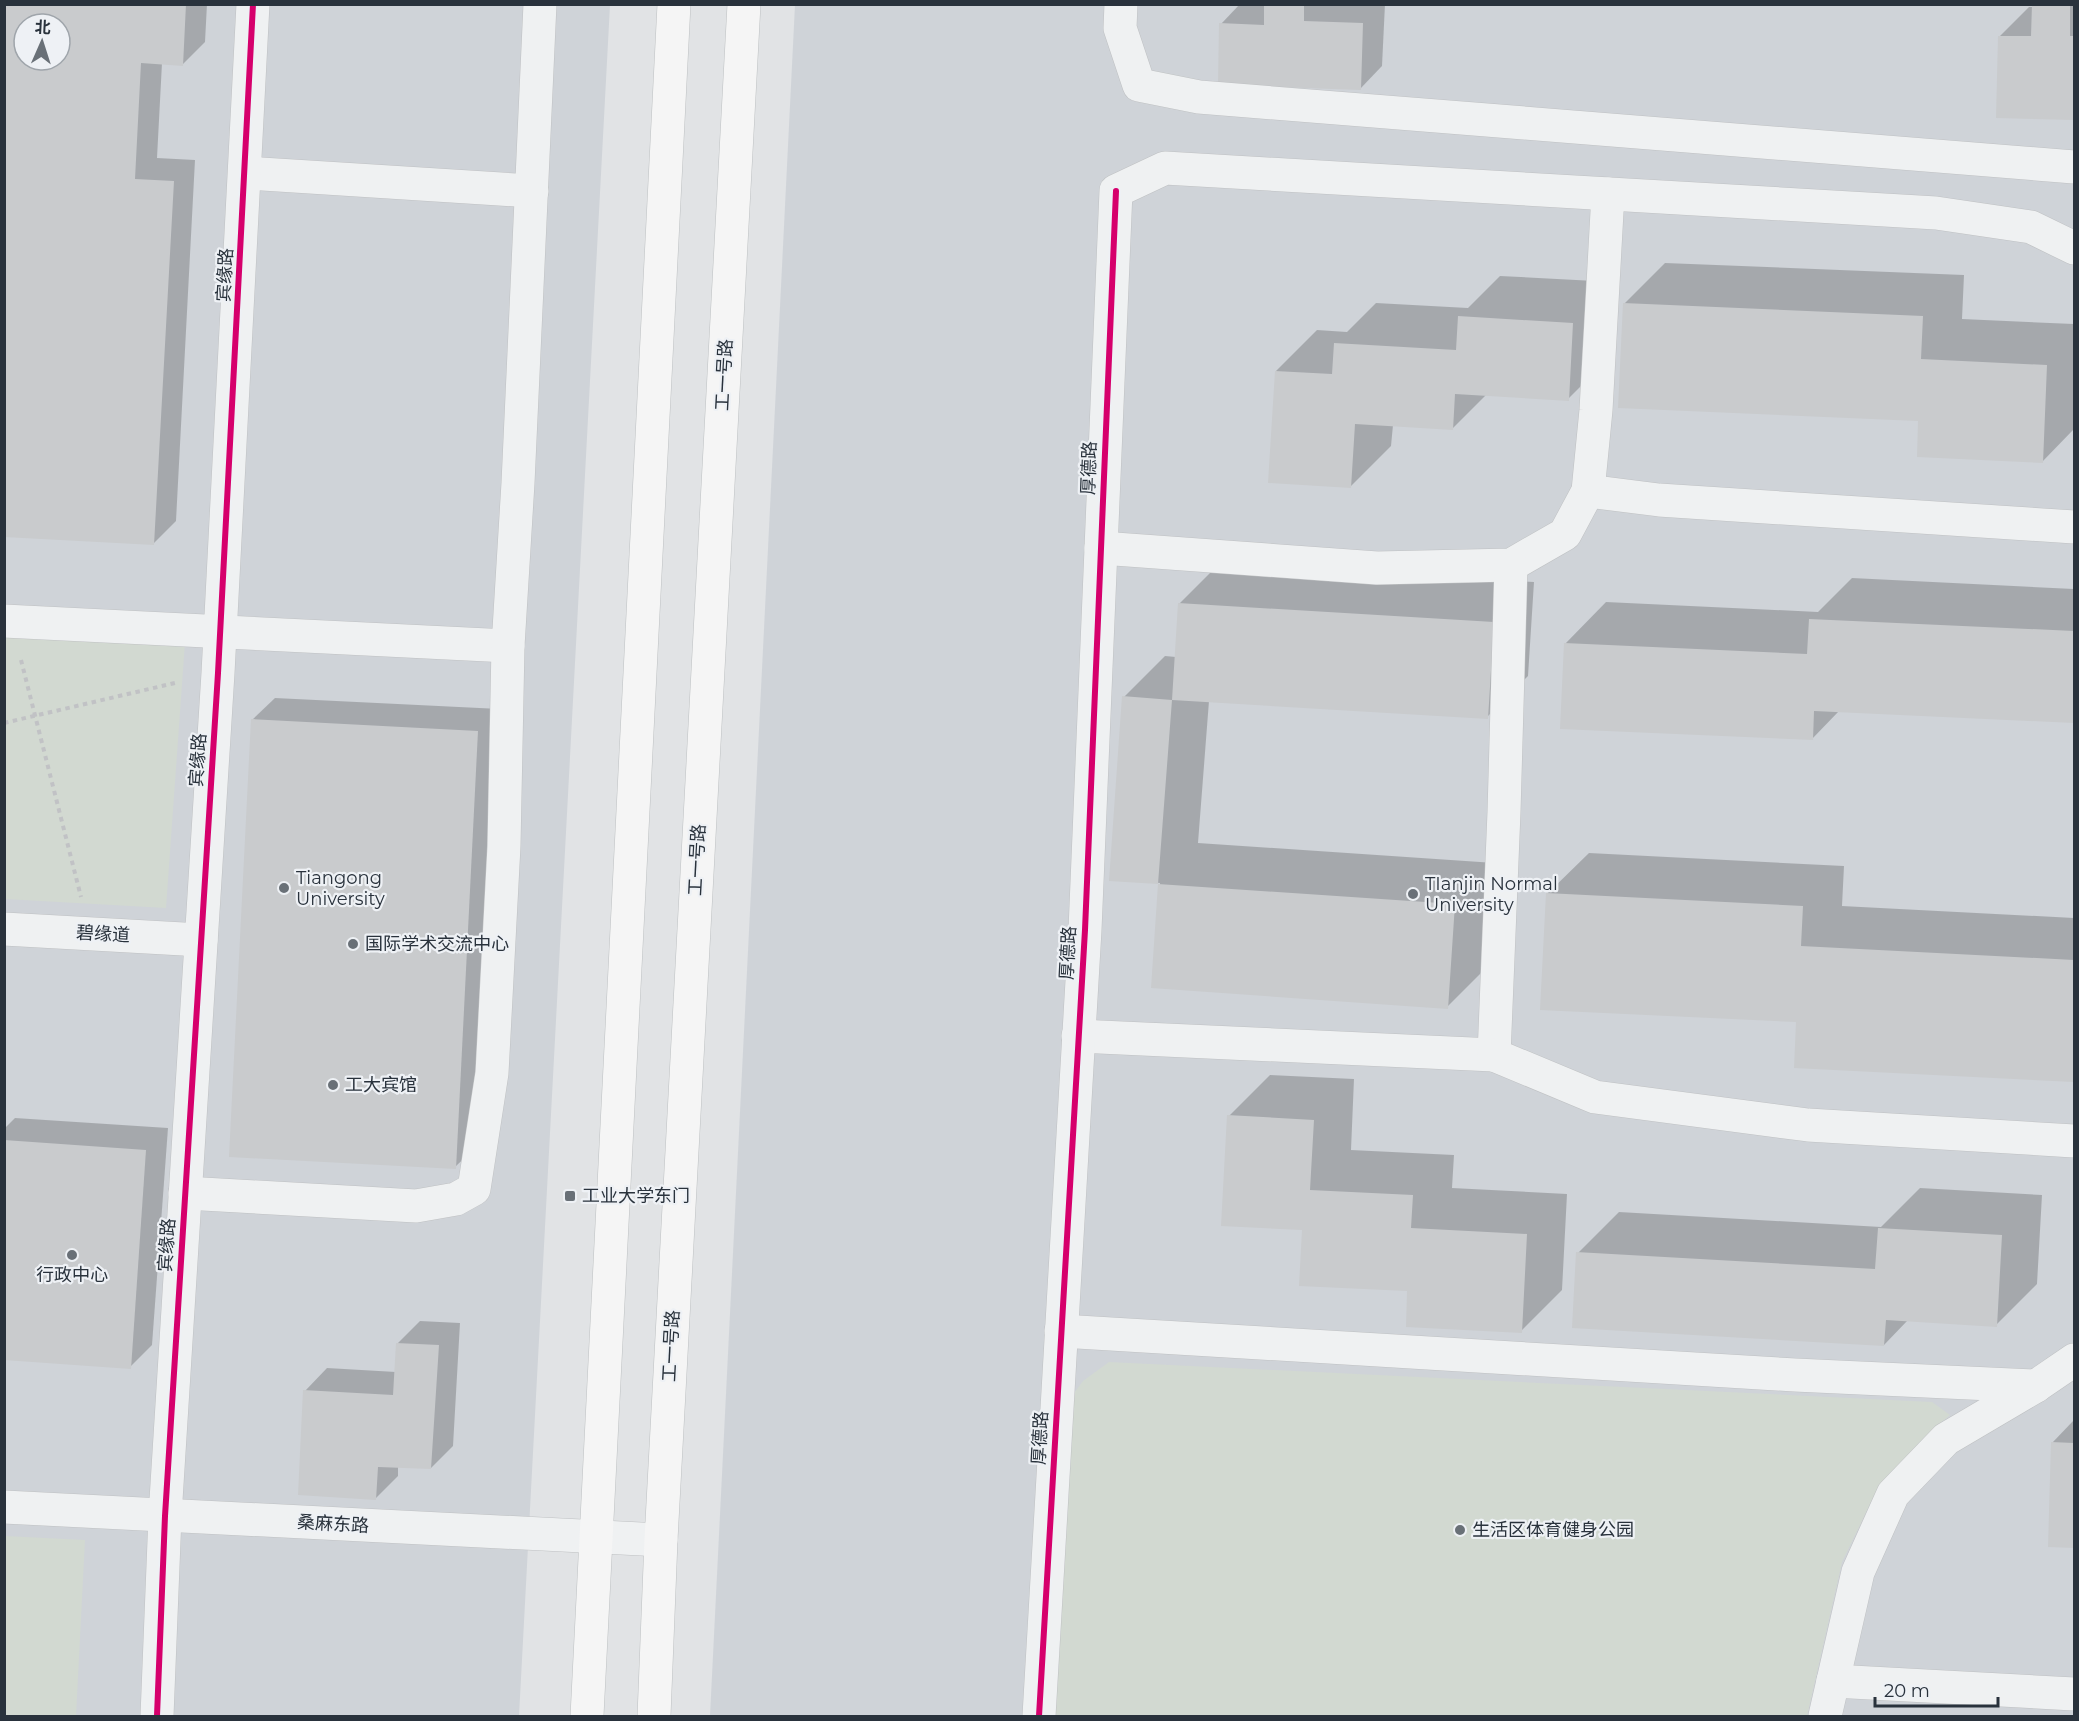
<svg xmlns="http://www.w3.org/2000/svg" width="2079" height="1721" viewBox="0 0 2079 1721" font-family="Montserrat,'Noto Sans SC',sans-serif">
<rect width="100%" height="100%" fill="#e1e3e5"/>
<!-- built -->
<g fill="#cfd3d8" fill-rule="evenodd">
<path d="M5,5h605l-91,1711h-514zM24,24h36v36h-36z"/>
<polygon points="795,5 2074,5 2074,1716 710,1716"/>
</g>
<!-- green -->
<g fill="#d2d9d1">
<polygon points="4,635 185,642 166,908 5,899"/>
<polygon points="1109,1362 1932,1402 1950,1415 1927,1435 1873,1498 1842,1562 1807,1716 1051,1716 1069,1400 1083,1381"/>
<polygon points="5,1536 85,1540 76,1716 5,1716"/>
</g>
<!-- shadow -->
<g fill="#0003" fill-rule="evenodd">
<path d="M4,4h203l-2,38 -23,23 -20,-2 -5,95 38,2 -19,361 -22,22zM24,24h36v36h-36z"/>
<polygon points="1240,4 1385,4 1382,66 1360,89 1221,24"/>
<polygon points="2033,4 2074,4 2074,119 1997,117 1999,37 2029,7 2033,7"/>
<polygon points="1665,263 1964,275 1962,319 2074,324 2074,429 2042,462 1920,419 1624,304"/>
<polygon points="1500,276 1614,282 1609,358 1568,399 1487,394 1452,429 1393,425 1391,446 1350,487 1276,371 1317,330 1347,332 1376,303 1468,308"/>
<polygon points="1220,563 1534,582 1528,676 1487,717 1209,701 1198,843 1495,863 1488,966 1447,1007 1152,987 1160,883 1110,879 1124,697 1165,656 1176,657 1179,604"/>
<polygon points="1852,578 2074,589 2074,721 1840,710 1812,739 1565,644 1606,602 1818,612"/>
<polygon points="275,698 500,709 478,1145 455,1167 252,720"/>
<polygon points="1589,853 1844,866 1842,906 2074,918 2074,1081 1796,1067 1798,1020 1547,894"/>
<polygon points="1270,1075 1354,1079 1351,1150 1454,1155 1452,1188 1567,1194 1562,1290 1521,1331 1409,1290 1303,1229 1229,1116"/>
<polygon points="15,1118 168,1128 152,1345 130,1367 4,1358 4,1129"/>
<polygon points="1920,1188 2042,1195 2037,1284 1996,1325 1908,1320 1884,1345 1578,1253 1619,1212 1881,1227"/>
<polygon points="420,1321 460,1323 453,1446 431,1468 398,1466 398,1476 375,1499 305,1391 327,1368 396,1372 397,1344"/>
<polygon points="2074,1420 2074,1547 2049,1546 2052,1443"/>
</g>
<!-- building -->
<g fill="#c9cbcd" fill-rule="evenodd">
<path d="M4,4h182l-3,62 -42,-3 -6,116 39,2 -20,364 -150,-8zM24,24h36v36h-36z"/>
<polygon points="1264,4 1304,4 1304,21 1363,23 1361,90 1218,85 1219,23 1264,25"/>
<polygon points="2032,4 2070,4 2070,36 2074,36 2074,120 1996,118 1998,36 2031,36"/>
<polygon points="1623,303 1923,316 1921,359 2047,365 2043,463 1917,457 1918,421 1618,408"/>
<polygon points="1458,316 1573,323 1569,401 1455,394 1453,430 1355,424 1351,488 1268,483 1275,371 1332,374 1334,343 1456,350"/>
<polygon points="1178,603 1494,622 1488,719 1172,700 1158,884 1455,904 1448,1009 1151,988 1158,884 1109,881 1122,696 1172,700"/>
<polygon points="1809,619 2074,631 2074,723 1814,711 1813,740 1560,729 1564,643 1807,654"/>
<polygon points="251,719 478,731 456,1169 229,1157"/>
<polygon points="1546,893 1803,906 1801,946 2074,960 2074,1082 1794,1068 1796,1022 1540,1010"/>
<polygon points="1227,1115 1314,1120 1310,1190 1413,1195 1411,1228 1527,1234 1522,1333 1406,1327 1407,1291 1299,1286 1302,1230 1221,1226"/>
<polygon points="4,1140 146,1150 131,1369 4,1360"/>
<polygon points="1878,1228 2002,1235 1997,1327 1886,1320 1884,1346 1572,1328 1576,1252 1875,1269"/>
<polygon points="396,1343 439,1345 431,1469 378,1467 376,1500 298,1495 303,1390 393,1395"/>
<polygon points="2051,1442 2074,1443 2074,1548 2048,1547"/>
</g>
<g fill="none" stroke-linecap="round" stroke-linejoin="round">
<!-- minor casing -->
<g stroke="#bfc1c3" stroke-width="34">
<g id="minor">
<polyline points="1121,4 1120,28 1139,85 1199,97 2074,167"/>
<polyline points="245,173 532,191"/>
<polyline points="1588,491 1659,500 2074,527"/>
<polyline points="1101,548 1377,568 1511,565 1565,534 1588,491 1596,410 1608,194"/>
<polyline points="4,621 508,646"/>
<polyline points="4,929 201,940"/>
<polyline points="1078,1036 1494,1055 1504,812 1511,565"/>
<polyline points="1494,1055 1595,1097 1808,1125 2074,1141"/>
<polyline points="185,1193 416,1206 456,1199 474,1189 492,1073 504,846 508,646 518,483 540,4"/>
<polyline points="1061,1331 1795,1375 2036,1386"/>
<polyline points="4,1507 661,1540"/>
<polyline points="1833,1681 2074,1694"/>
<polyline points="157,1716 165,1516 218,673 253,4"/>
<polyline points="1039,1716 1085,930 1116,191 1165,168 1936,213 2031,227 2074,248"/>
<polyline points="1825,1716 1858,1572 1893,1494 1946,1439 2036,1386 2074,1360"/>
</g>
</g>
<!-- major casing -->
<g stroke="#bdc0c2" stroke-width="34">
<g id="major">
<polyline points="587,1716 674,4"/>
<polyline points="654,1716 661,1540 744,4"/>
</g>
</g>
<!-- path -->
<g stroke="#c1c2c5" stroke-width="4" stroke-dasharray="4.5 4.5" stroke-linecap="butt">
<polyline points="21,660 81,897"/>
<polyline points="4,723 179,682"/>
</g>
<!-- minor -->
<use href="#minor" stroke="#eff1f2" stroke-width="33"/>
<!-- major -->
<use href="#major" stroke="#f5f5f5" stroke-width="33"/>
<!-- cycleway casing -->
<g stroke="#eef1f5" stroke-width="10">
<g id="cycleway">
<polyline points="157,1716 165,1516 218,673 253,4"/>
<polyline points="1039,1716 1085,930 1116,191"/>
</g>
</g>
<!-- cycleway -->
<use href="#cycleway" stroke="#d6006c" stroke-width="6"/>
</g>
<!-- markers -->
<g fill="#697077" stroke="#eef1f5" stroke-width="2">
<circle cx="284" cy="888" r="6"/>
<circle cx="1413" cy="894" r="6"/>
<circle cx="353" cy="944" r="6"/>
<circle cx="333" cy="1085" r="6"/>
<rect x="564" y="1190" width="12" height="12" rx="3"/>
<circle cx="72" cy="1255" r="6"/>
<circle cx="1460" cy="1530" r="6"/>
</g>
<g text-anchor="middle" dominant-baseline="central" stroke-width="4.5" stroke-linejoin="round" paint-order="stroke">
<!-- street labels -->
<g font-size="18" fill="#29323c" stroke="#eef1f5">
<text transform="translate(225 275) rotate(-87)">宾缘路</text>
<text transform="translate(724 375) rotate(-87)">工一号路</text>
<text transform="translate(1089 468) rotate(-88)">厚德路</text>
<text transform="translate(198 760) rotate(-86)">宾缘路</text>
<text transform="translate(697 860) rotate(-87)">工一号路</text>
<text transform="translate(103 934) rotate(3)">碧缘道</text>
<text transform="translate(1068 953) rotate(-87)">厚德路</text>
<text transform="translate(167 1245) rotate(-86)">宾缘路</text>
<text transform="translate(671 1346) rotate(-87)">工一号路</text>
<text transform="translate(1040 1438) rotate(-87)">厚德路</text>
<text transform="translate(333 1524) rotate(3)">桑麻东路</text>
</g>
<!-- poi labels -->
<g font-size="18" fill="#29323c" stroke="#eef1f5" text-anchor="start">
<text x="296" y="878">Tiangong<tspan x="296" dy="21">University</tspan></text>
<text x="1425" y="884">TIanjin Normal<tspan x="1425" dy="21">University</tspan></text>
<text x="365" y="944">国际学术交流中心</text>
<text x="345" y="1085">工大宾馆</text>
<text x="582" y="1196">工业大学东门</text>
<text x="72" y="1275" text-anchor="middle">行政中心</text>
<text x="1472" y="1530">生活区体育健身公园</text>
</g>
</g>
<!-- border -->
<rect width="2079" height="1721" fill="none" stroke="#29323c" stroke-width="12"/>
<!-- north arrow -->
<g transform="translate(42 42) rotate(3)"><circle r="28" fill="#eef1f5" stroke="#9fa5ab" stroke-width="1.5"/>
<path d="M0-4.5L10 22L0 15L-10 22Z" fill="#697077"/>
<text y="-9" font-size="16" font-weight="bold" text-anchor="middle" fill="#29323c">北</text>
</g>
<!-- scale -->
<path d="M1875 1697v9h123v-9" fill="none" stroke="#29323c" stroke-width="3"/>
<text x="1884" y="1697" font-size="18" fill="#29323c" stroke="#eef1f5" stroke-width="4.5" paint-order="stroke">20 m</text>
</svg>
